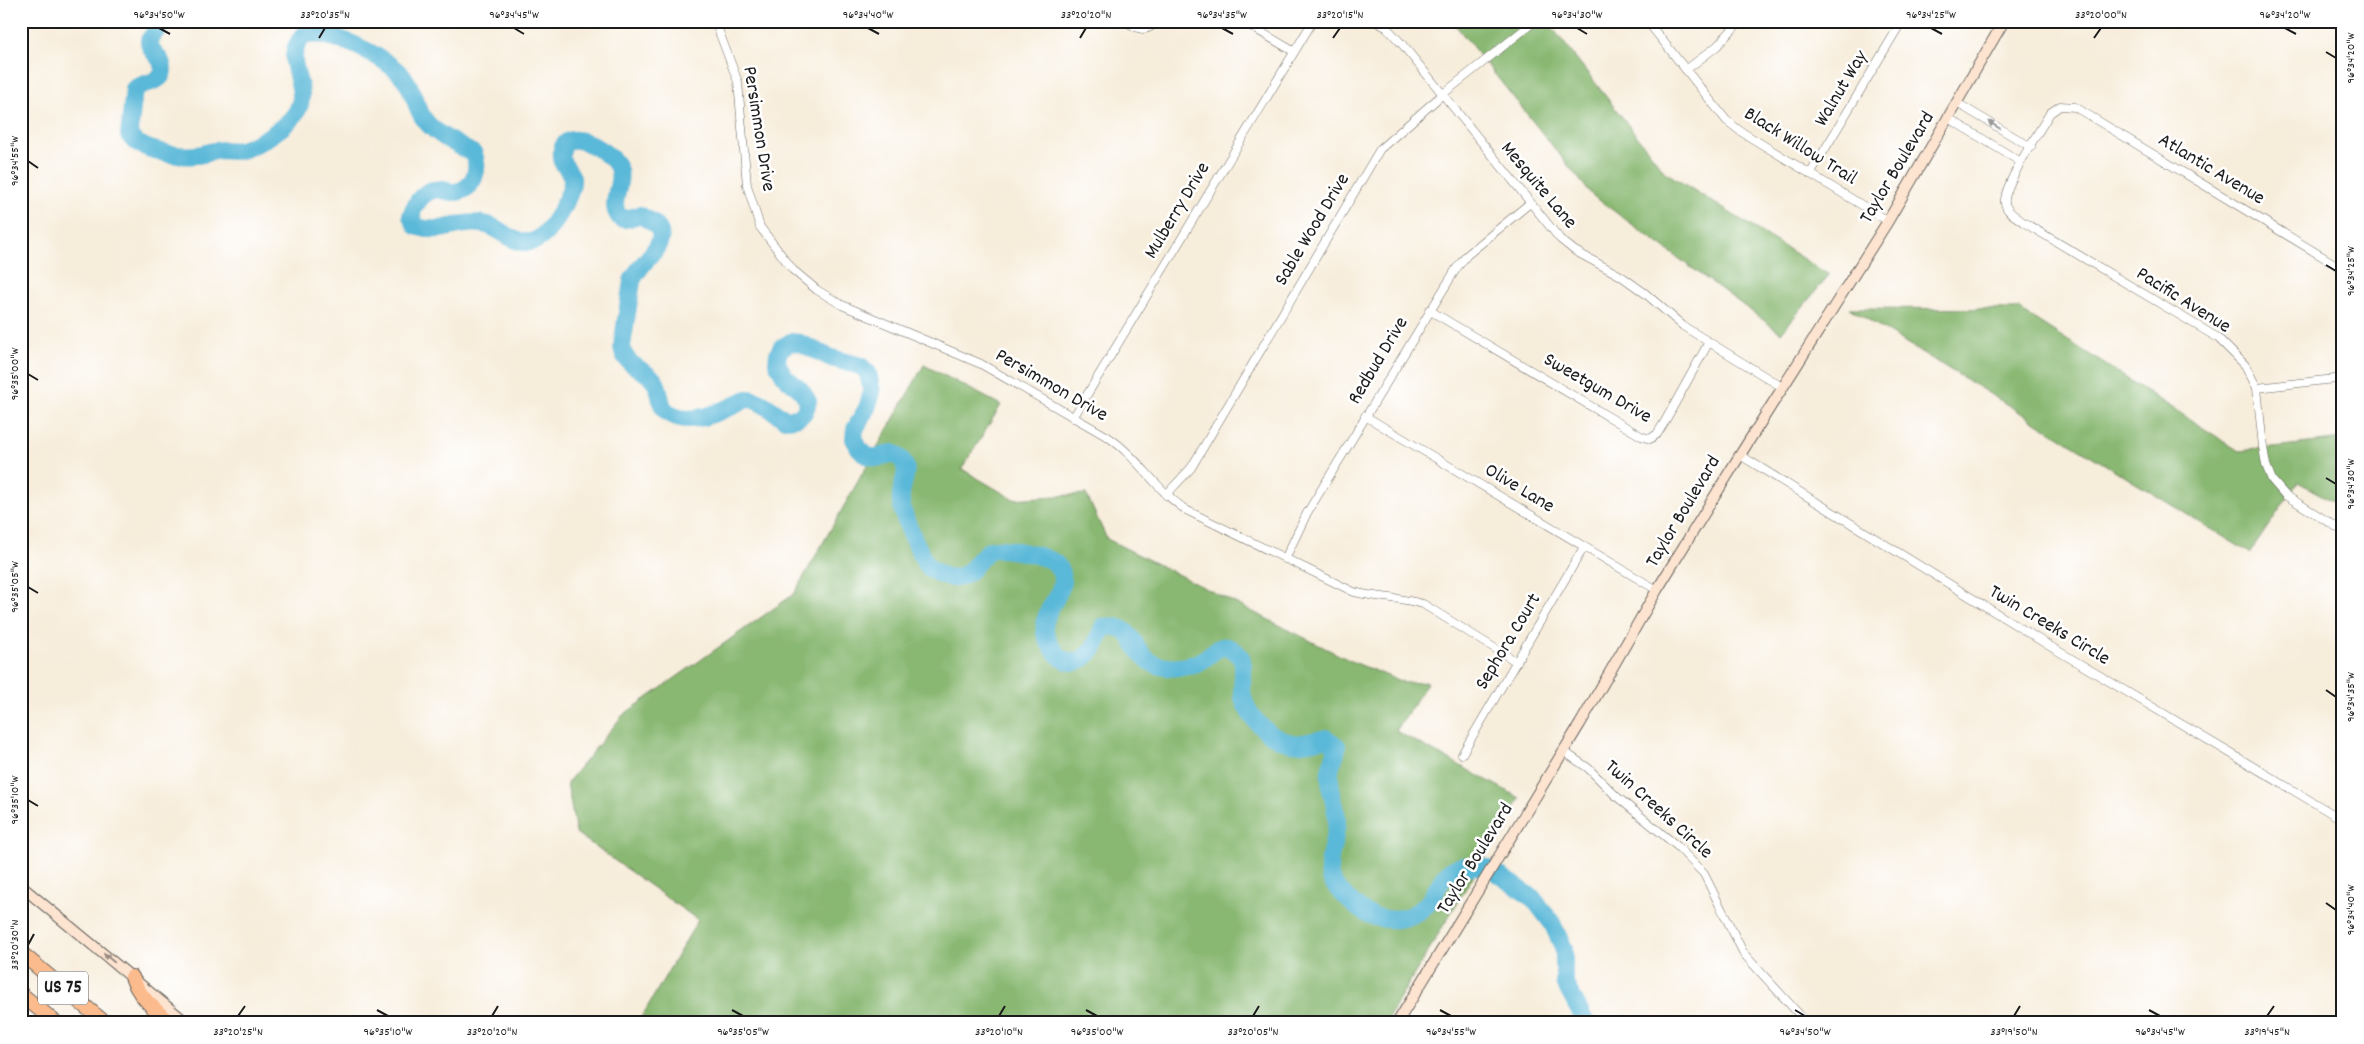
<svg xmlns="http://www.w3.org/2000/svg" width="2364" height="1044" viewBox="0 0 2364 1044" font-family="Dekko,sans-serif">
<rect width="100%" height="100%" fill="#fff"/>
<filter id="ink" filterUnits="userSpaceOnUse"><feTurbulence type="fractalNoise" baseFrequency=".02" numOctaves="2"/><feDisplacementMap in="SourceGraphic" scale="10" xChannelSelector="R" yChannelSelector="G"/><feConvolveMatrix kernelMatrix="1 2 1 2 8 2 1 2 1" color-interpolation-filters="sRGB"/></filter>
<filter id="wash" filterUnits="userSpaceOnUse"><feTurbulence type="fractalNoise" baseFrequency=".0096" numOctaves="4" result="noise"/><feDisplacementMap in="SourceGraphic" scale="20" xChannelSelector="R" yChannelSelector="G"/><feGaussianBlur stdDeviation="1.12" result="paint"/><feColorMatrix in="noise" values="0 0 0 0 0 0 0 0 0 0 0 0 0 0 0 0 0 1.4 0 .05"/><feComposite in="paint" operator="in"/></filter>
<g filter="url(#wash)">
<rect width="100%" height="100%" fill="#f7eddb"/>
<!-- forest -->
<g fill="#89b872" stroke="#526a47">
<polygon points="1452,21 1547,21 1665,172 1829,275 1781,333 1592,195"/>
<polygon points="1849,308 2019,309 2239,451 2343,439 2343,507 2298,482 2250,553"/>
<polygon points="924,365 1001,405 962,469 1013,499 1086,494 1107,539 1351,661 1405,683 1428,682 1396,731 1520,798 1385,1023 638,1023 698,920 576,833 567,783 623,715 794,594"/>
</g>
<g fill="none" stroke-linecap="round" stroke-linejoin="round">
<!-- river -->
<g stroke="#5ab8d8" stroke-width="18">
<path d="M164,21l-15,19c0,12 10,14 13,24 6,21 -19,17 -28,25l-5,46c11,16 49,22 67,20 6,0 12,-3 19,-4 8,-2 18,1 26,-1 17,-5 48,-24 56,-39 15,-25 -18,-49 6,-75 27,-8 84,21 101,42 11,13 11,32 23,45 12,13 31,22 47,31 6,15 0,35 -18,38 -7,1 -15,-4 -23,-2 -12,3 -19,16 -22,26l5,10c25,10 41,-6 66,-2 20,2 31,24 52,17 15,-4 40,-48 38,-63 -2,-9 -12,-13 -11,-23 3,-32 43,-5 53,6 16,19 -9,39 6,57l6,1 13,-4c48,21 2,42 -7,66l-10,65c2,19 18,21 30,32 12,11 4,28 18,36 19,12 46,-1 63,-8 4,-2 10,-6 14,-7 12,-1 28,14 38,20 15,0 20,-3 23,-18l-7,-11 -16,-13 -8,-14 1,-9 3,-6 10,-6 9,1 31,15 30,8 7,7 4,19 -5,16 -12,21 -1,10 5,9 7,7 10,3 17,-5c25,15 5,28 8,49 3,21 16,42 24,61 9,11 28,20 41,11 9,-6 15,-19 24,-24 10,-4 60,6 66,14 24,31 -33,47 -2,86 5,7 10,11 18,12 8,1 14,-5 19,-11 6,-6 8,-15 12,-24 36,-6 26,32 58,39 12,3 28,1 38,-4 13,-6 20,-23 36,-11 15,11 4,32 8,47 6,20 27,42 49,45 11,2 23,-3 34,-5l11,8c0,9 -6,16 -7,25 -2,17 6,32 7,49 0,17 -8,32 -8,49 -1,11 12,24 20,31 20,21 51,27 75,7 15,-14 16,-40 41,-41 8,0 15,-1 23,2"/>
<polyline points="1498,874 1533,898 1552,923 1564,949 1564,982 1586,1023"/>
</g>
</g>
</g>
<g filter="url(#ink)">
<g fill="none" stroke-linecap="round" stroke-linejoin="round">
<!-- street casing -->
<g stroke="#69655f" stroke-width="9">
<g id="street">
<path d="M715,21l23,61 9,103 13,42 33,43 24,20 25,15 139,59 127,73c30,20 48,53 78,73l168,82c23,6 46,5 69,12l94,58"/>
<path d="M1125,21c12,8 21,13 32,0"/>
<polyline points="1242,21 1293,51"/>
<polyline points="1374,21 1386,27 1402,44 1560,239 1575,251 1621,276 1646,294 1683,326 1782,387"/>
<polyline points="1647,21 1726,120 1740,131 1888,221"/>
<polyline points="1686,70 1717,46 1740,21"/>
<polyline points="1957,103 2031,147"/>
<polyline points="1948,118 2021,162"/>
<polyline points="1810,174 1902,21"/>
<path d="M2343,269l-268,-162 -15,-1 -10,7c-10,17 -48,74 -45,90 1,9 12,14 18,19l195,116 27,27 12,23 6,59 3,18 6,15 13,15 58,36"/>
<polyline points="1429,310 1641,436 1650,439 1657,434 1664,423 1709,342"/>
<polyline points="2257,388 2343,378"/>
<polyline points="1365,416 1657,590"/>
<polyline points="1073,418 1313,21"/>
<polyline points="1740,455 2048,645 2343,820"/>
<polyline points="1166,495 1191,468 1380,149 1443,94 1535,21"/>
<polyline points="1285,559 1307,513 1456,269 1467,255 1530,203"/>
<polyline points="1563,751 1588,768 1616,796 1677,846 1704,874 1744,954 1807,1023"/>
<polyline points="1462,754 1584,547"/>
</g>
</g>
<!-- secondary casing -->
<g stroke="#69655f" stroke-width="12">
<g id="secondary">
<polyline points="21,886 187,1023"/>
<polyline points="1397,1023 1580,724 1657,590 1740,455 1888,221 2004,21"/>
</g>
</g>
<!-- highway casing -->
<g stroke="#69655f" stroke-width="16">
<g id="highway">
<polyline points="21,953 105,1023"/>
<path d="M132,977c7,20 23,32 38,46"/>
<polyline points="21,994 56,1023"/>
</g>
</g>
<!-- street -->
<use href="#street" stroke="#fff" stroke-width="8"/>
<!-- secondary -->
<use href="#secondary" stroke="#fde4d1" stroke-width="10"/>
<!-- highway -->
<use href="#highway" stroke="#fbbb8d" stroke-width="14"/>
</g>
<!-- one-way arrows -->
<defs><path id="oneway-solid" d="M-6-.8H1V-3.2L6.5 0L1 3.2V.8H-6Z" transform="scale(1.25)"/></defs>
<use fill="#999" href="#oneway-solid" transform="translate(1994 125) rotate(-149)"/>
<use fill="#988a80" href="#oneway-solid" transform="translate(109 958) rotate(-140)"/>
</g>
<!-- ticks -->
<path fill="none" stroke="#1c1c1c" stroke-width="2" d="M159,28l11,6M514,28l10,6M868,28l11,6M1222,28l11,6M1577,28l10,6M1931,28l11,6M2285,28l11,6M319,38l6,-10M1080,38l6,-10M1333,38l7,-10M2094,38l7,-10M2326,52l10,6M28,161l10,7M2326,265l10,6M28,374l10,6M2326,478l10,6M28,587l10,6M2326,690l10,7M28,800l10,6M2326,903l10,7M28,945l6,-11M377,1010l11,6M732,1010l11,6M1086,1010l11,6M1440,1010l11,6M1795,1010l10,6M2149,1010l11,6M238,1016l7,-10M492,1016l6,-10M999,1016l6,-10M1253,1016l6,-10M2014,1016l6,-10M2267,1016l7,-10"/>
<g text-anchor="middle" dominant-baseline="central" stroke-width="5" stroke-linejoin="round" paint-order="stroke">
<!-- shield labels -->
<rect fill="#fff" stroke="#606060" stroke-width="1" x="38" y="971.5" width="50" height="33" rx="4"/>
<g font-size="19" font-weight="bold" fill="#1c1c1c">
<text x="63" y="988">US 75</text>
</g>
<!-- street labels -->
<g font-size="20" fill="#1c1c1c" stroke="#fff">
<text transform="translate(1842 89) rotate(-59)">Walnut Way</text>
<text transform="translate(758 129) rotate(81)">Persimmon Drive</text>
<text transform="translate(1800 147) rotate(32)">Black Willow Trail</text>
<text transform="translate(1898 168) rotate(-59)">Taylor Boulevard</text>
<text transform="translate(2211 170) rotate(31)">Atlantic Avenue</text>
<text transform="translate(1538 186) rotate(50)">Mesquite Lane</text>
<text transform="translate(1178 211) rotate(-59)">Mulberry Drive</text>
<text transform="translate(1313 230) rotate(-59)">Sable Wood Drive</text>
<text transform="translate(2183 301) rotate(32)">Pacific Avenue</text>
<text transform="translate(1379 361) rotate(-59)">Redbud Drive</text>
<text transform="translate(1051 386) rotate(30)">Persimmon Drive</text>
<text transform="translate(1597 389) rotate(30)">Sweetgum Drive</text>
<text transform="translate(1519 489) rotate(31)">Olive Lane</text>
<text transform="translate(1684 512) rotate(-59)">Taylor Boulevard</text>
<text transform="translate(2049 626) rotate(31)">Twin Creeks Circle</text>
<text transform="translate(1509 642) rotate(-59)">Sephora Court</text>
<text transform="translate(1658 810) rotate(42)">Twin Creeks Circle</text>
<text transform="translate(1476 859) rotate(-58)">Taylor Boulevard</text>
</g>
</g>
<!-- margin -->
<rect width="2364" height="1044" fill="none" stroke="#fff" stroke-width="55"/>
<rect x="28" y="28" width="2308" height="988" fill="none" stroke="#1c1c1c" stroke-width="2"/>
<g font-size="12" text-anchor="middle" fill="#1c1c1c">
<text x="159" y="18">96°34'50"W</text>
<text x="325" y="18">33°20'35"N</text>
<text x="514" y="18">96°34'45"W</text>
<text x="868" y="18">96°34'40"W</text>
<text x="1086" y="18">33°20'20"N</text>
<text x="1222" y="18">96°34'35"W</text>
<text x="1340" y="18">33°20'15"N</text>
<text x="1577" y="18">96°34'30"W</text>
<text x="1931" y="18">96°34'25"W</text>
<text x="2101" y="18">33°20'00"N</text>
<text x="2285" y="18">96°34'20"W</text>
<text transform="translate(2350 58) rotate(-90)" y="4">96°34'20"W</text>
<text transform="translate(14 161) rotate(-90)" y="4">96°34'55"W</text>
<text transform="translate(2350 271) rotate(-90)" y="4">96°34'25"W</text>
<text transform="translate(14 374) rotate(-90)" y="4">96°35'00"W</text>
<text transform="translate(2350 484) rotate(-90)" y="4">96°34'30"W</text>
<text transform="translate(14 587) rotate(-90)" y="4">96°35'05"W</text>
<text transform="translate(2350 697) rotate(-90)" y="4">96°34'35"W</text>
<text transform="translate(14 800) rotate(-90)" y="4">96°35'10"W</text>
<text transform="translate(2350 910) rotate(-90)" y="4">96°34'40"W</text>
<text transform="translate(14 945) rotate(-90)" y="4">33°20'30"N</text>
<text x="238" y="1035">33°20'25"N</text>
<text x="388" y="1035">96°35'10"W</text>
<text x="492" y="1035">33°20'20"N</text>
<text x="743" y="1035">96°35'05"W</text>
<text x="999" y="1035">33°20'10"N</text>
<text x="1097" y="1035">96°35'00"W</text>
<text x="1253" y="1035">33°20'05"N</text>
<text x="1451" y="1035">96°34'55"W</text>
<text x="1805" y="1035">96°34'50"W</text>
<text x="2014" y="1035">33°19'50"N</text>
<text x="2160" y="1035">96°34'45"W</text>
<text x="2267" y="1035">33°19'45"N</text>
</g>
</svg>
